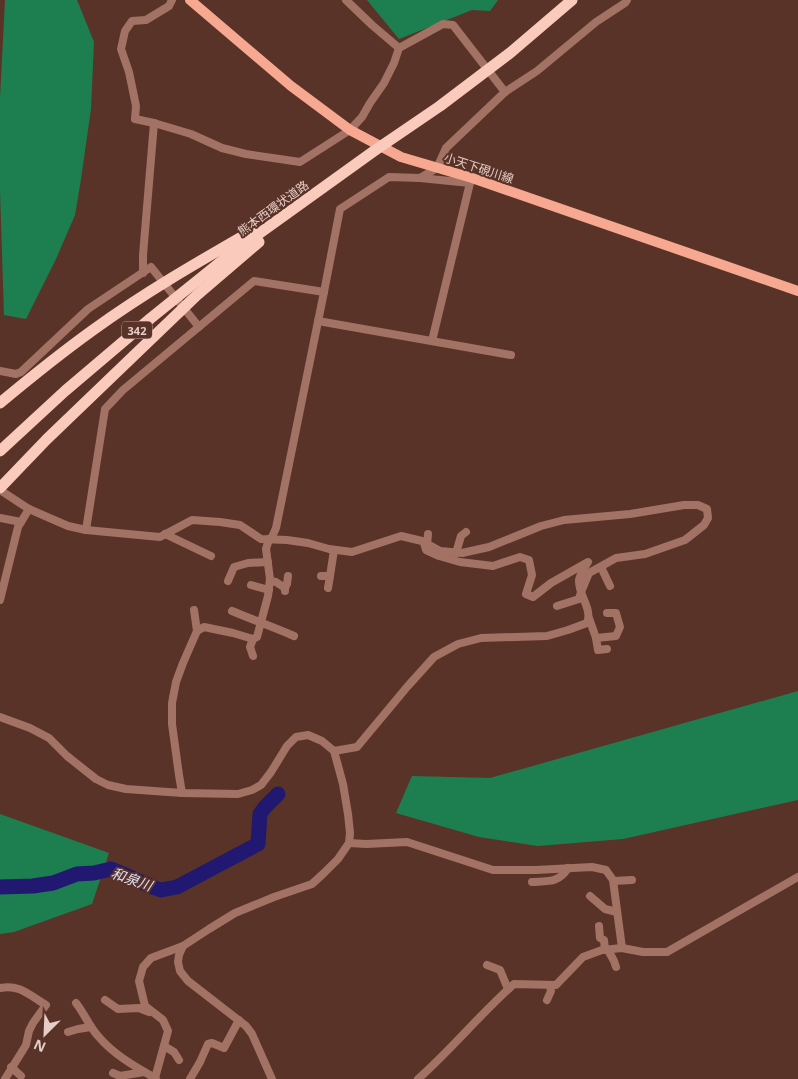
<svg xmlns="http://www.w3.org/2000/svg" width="798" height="1079" viewBox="0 0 798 1079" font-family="'Open Sans','Noto Sans JP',sans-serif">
<rect width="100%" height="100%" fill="#5a3328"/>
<!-- forest -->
<g fill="#1d7f50">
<polygon points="5,0 77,0 94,42 91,109 81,179 75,215 56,259 26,319 4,315 0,191 0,98"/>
<polygon points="367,0 498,0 490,11 472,10 399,39"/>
<polygon points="798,691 798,800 623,839 538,846 479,837 396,813 412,776 490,778"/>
<polygon points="0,814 109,853 92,904 14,932 0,934"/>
</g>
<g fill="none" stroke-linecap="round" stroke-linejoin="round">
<!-- river -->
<polyline stroke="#201871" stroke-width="15" points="0,887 33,886 53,883 77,874 94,873 111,869 155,888 161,890 177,887 258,844 260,814 265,807 278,794"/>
<!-- minor -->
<g stroke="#a27264" stroke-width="8">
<polyline points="346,0 372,25 399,48"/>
<polyline points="154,123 135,119 136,106 129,72 121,49 125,31 132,21 146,20 169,6 172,0"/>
<polyline points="420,178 470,183 471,180"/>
<polyline points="143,273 143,255 154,123 191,134 222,148 246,154 300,162 350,130 362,117 370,103 384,83 394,63 399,48 443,24 453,25 505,92"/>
<polyline points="318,321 511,355"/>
<polyline points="432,341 470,183"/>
<polyline points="0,371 16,374 21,372 88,309 151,267 199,327"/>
<polyline points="0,490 29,509 68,526 86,530 160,537 192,520 220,522 240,525 261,539 287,540 308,543 329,549 352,552 401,536 422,541 440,551 462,553 489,547 541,526 564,520 630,514 684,505 698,505 707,509 708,518 704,525 685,540 645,554 616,558 589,573 581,592 579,599 557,606"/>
<polyline points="0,518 21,522"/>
<polyline points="86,530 105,409 123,390 254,281 324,292"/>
<polyline points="165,534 211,556"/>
<polyline points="427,545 428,534"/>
<polyline points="456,553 461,536 466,532"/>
<polyline points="601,567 610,586"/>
<polyline points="321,576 330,576 334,550"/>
<polyline points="228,581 234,567 248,563 268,562"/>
<polyline points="270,581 276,582 285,588 285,591"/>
<polyline points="251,585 269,590"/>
<polyline points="285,588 287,584 288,576"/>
<polyline points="328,588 330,576"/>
<polyline points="0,600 18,527 29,509"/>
<polyline points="194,610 197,631"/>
<path d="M232,611c21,9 42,16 62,25"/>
<polyline points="589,618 596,638 616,636 620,627 616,613 607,613"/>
<polyline points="596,638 598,650 607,649"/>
<polyline points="253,639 250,647 253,656"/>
<polyline points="0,717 30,728 49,738 67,756 96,779 108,785 126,789 182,793 238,794 252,790 261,785 271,772 287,746 296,737 308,735 322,741 334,751 343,784 348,814 350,833 349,843 338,859 324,873 312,884 274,897 235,913 209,929 183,946 179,955 178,962 180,971 188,981 246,1026 252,1034 272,1079"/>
<path d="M334,751l23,-4 50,-60 27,-30 24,-13 23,-6 66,-2 21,-6 19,-7c6,-14 -9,-28 -8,-43 1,-6 6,-13 9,-18l-37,21 -18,14 -7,-3 6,-19 -3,-15 -9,-3 -27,9 -33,-4 -21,-6 -13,-6 -2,-7"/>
<polyline points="182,793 179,775 172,724 172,703 176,682 183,663 197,631 204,627 233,633 253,639 257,637 268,596 270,579 266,549 269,539 272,537 276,528 324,292 340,209 389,177 420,178 437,168 446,148 505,92 537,71 596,22 625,3 627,0"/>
<polyline points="349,843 366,844 407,842 493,870 536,870 592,867 606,870 613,880 622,948"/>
<polyline points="614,881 632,880"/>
<path d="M532,882c16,-1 27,1 36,-14"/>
<polyline points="590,896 605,909 617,912"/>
<polyline points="599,926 600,938 604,940 605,950"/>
<polyline points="608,950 614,961 616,967"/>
<polyline points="487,965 500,970 508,989"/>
<path d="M0,988c20,-4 29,7 46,17l-13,18 -4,8 -3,14 -21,34"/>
<polyline points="105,1000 118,1009 139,1008 149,1012"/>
<polyline points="547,1000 551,991 550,986"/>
<path d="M76,1003c8,10 13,23 22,33 15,18 36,30 57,42"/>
<polyline points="68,1032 78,1029 91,1027"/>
<polyline points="164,1046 174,1052 179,1060"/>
<polyline points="11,1067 21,1076"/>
<polyline points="113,1073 120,1076 144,1072"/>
<polyline points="156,1079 155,1078 168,1031 163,1020 145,1006 139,981 143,967 151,958 183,946"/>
<polyline points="190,1079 200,1062 208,1044 212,1043 224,1048 239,1020"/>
<path d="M418,1079c34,-30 62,-65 96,-95l42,1 27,-28 19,-7 20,-2 21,4h24l131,-75"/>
</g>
<!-- major -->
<polyline stroke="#f6a891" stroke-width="10" points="190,0 291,86 350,130 401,157 472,178 798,291"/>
<!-- highway -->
<g stroke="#facabc" stroke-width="11">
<path d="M0,403c30,-25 61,-50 93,-73 51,-37 105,-68 159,-99"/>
<polyline points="0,451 65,391 151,318 228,256 374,151 440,106 510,53 572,0"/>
<polyline points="0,488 47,439 197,295 259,242"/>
</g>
</g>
<g text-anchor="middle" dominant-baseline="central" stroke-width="4" stroke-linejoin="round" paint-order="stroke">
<!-- shield labels -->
<rect fill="#5a3328" stroke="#bc9f97" stroke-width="1" x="122" y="321.5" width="30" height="17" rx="4"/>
<g font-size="11" font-weight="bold" fill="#e6cdc6">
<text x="137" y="330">342</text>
</g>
<!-- street labels -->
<g font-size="12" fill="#e6cdc6" stroke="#5a3328">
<text transform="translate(479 168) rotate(18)">小天下硯川線</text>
<text transform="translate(273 208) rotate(-36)">熊本西環状道路</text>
</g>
<!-- water labels -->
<g font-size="14" font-style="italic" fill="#dbe0f9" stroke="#5a3328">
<text transform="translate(132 879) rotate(19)">和泉川</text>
</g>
</g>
<!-- north arrow -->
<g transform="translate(45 1034) rotate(204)" stroke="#5a3328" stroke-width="4" paint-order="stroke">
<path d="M0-4L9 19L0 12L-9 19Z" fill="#e6cdc6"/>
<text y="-8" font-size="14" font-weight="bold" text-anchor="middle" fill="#e6cdc6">N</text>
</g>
</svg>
